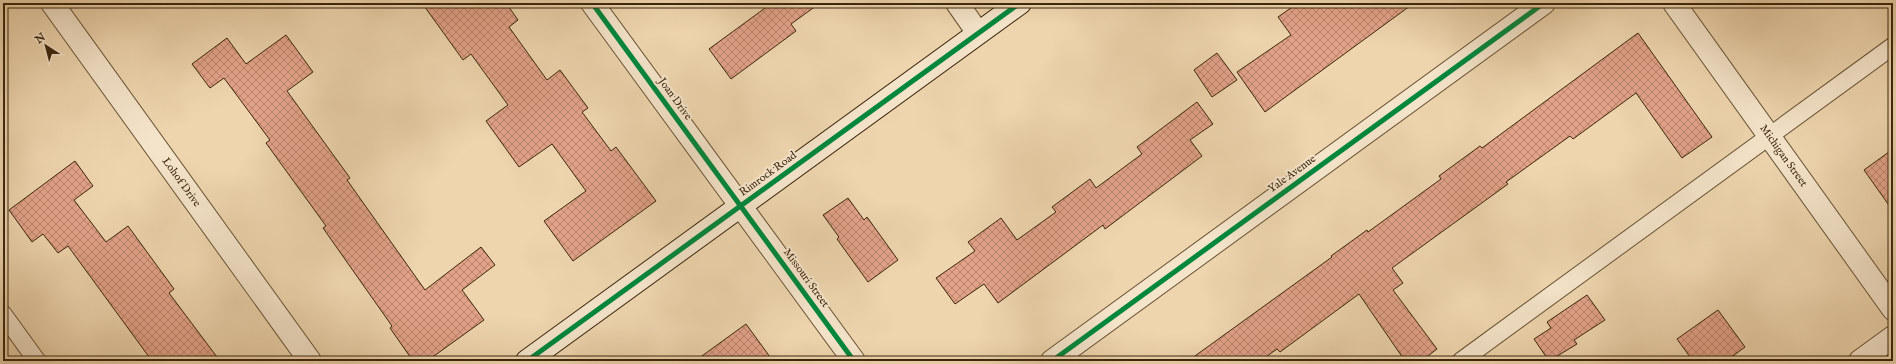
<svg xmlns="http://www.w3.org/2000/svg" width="1896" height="364" viewBox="0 0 1896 364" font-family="'IM FELL English',serif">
<defs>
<pattern id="building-cross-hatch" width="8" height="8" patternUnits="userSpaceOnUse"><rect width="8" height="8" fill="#e2a288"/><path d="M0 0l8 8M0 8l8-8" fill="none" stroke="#b8846e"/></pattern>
</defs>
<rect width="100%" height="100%" fill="#eed5ae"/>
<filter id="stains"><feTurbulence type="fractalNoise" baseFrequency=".005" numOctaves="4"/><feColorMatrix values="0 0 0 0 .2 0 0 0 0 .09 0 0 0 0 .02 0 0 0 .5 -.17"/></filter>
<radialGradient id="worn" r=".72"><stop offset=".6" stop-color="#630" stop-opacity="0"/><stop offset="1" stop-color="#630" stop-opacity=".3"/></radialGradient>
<!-- building -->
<g fill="url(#building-cross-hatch)" stroke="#3b260c">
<polygon points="422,3 506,3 518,20 509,27 547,80 560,70 588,108 582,112 611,151 616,147 656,201 573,261 544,221 586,191 552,144 519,167 486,121 508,105 471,54 463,60"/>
<polygon points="772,3 820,3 791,24 796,31 731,79 709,49"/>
<polygon points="1298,3 1414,3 1265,112 1237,72 1291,35 1278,17"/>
<polygon points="1638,33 1712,137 1682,158 1636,93 1573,139 1570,136 1506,182 1508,184 1392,268 1403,283 1393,290 1437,349 1421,361 1405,361 1359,294 1280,352 1277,349 1260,361 1188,361 1332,257 1331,256 1367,230 1368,232 1441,179 1439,176 1480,146 1482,148"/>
<polygon points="286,35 313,72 287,91 350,178 347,180 425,290 481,247 495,265 462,290 484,320 427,361 413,361 390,328 392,326 323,228 326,226 266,143 270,140 224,78 210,88 192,64 227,38 246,64"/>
<polygon points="1217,53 1237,80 1212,97 1194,70"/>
<polygon points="1197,102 1213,124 1190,140 1202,156 1105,229 1103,225 998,303 984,284 955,304 936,278 975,251 968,242 1001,218 1017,240 1056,212 1052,207 1090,179 1096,188 1142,154 1137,147"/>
<polygon points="1893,149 1893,211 1864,170"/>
<polygon points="75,161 93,186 74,200 106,242 128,226 174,289 169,293 220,361 152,361 68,246 58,253 43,234 32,242 9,210"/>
<polygon points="848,198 864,220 867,217 898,260 868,282 837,239 839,237 823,215"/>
<polygon points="1587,295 1605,320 1574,340 1577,344 1549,361 1534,339 1551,328 1547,322"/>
<polygon points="1718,310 1745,347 1726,361 1693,361 1677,339"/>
<polygon points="746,324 773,361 695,361"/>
</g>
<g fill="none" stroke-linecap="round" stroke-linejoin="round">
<!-- lane casing -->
<g stroke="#685234" stroke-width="19">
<g id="lane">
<polyline points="3,314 37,361"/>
<polyline points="1461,361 1893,46"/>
</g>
</g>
<!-- street casing -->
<g stroke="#685234" stroke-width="24">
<g id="street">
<path id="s1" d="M52,3l258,358"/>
<polyline points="592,3 854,361"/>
<polyline points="957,3 978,33"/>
<path id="s2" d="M1674,3l219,306"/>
<polyline points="1052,361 1544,3"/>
<polyline points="1860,361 1893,337"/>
</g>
</g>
<!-- secondary casing -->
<g stroke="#3b260c" stroke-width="24">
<polyline id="secondary" points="527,361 1020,3"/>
</g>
<!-- lane -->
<use href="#lane" stroke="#f4e4ca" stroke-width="17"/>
<!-- street -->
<use href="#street" stroke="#f4e4ca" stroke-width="22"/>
<!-- secondary -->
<use href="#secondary" stroke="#f4e4ca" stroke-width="22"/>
<!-- cycleway casing -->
<g stroke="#f4e4ca" stroke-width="8">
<g id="cycleway">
<polyline points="592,3 854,361"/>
<polyline points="527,361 1020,3"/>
<polyline points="1052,361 1544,3"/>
</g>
</g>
<!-- cycleway -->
<use href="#cycleway" stroke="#00873e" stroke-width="5"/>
</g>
<g text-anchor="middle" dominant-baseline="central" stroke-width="4" stroke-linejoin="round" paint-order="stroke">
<!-- street labels -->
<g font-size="11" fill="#3b260c" stroke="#f4e4ca">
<text transform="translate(675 99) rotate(54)">Joan Drive</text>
<text stroke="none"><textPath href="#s2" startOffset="188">Michigan Street</textPath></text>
<text transform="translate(768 174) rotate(-36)">Rimrock Road</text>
<text transform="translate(1292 174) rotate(-36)">Yale Avenue</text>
<text stroke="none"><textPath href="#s1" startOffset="221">Lohof Drive</textPath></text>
<text transform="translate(806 278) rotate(54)">Missouri Street</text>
</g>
</g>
<!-- margin -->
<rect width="1896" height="364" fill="none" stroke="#eed5ae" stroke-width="16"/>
<rect x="4" y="4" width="1888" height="356" fill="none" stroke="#3b260c" stroke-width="2"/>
<rect x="8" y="8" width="1880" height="348" fill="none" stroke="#3b260c"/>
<!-- north arrow -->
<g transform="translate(46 46) rotate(324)" stroke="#f4e4ca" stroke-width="3" paint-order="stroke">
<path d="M0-3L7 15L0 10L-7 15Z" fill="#3b260c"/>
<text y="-6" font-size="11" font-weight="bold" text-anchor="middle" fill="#3b260c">N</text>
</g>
<rect width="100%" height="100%" filter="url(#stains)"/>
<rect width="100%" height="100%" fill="url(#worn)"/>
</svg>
